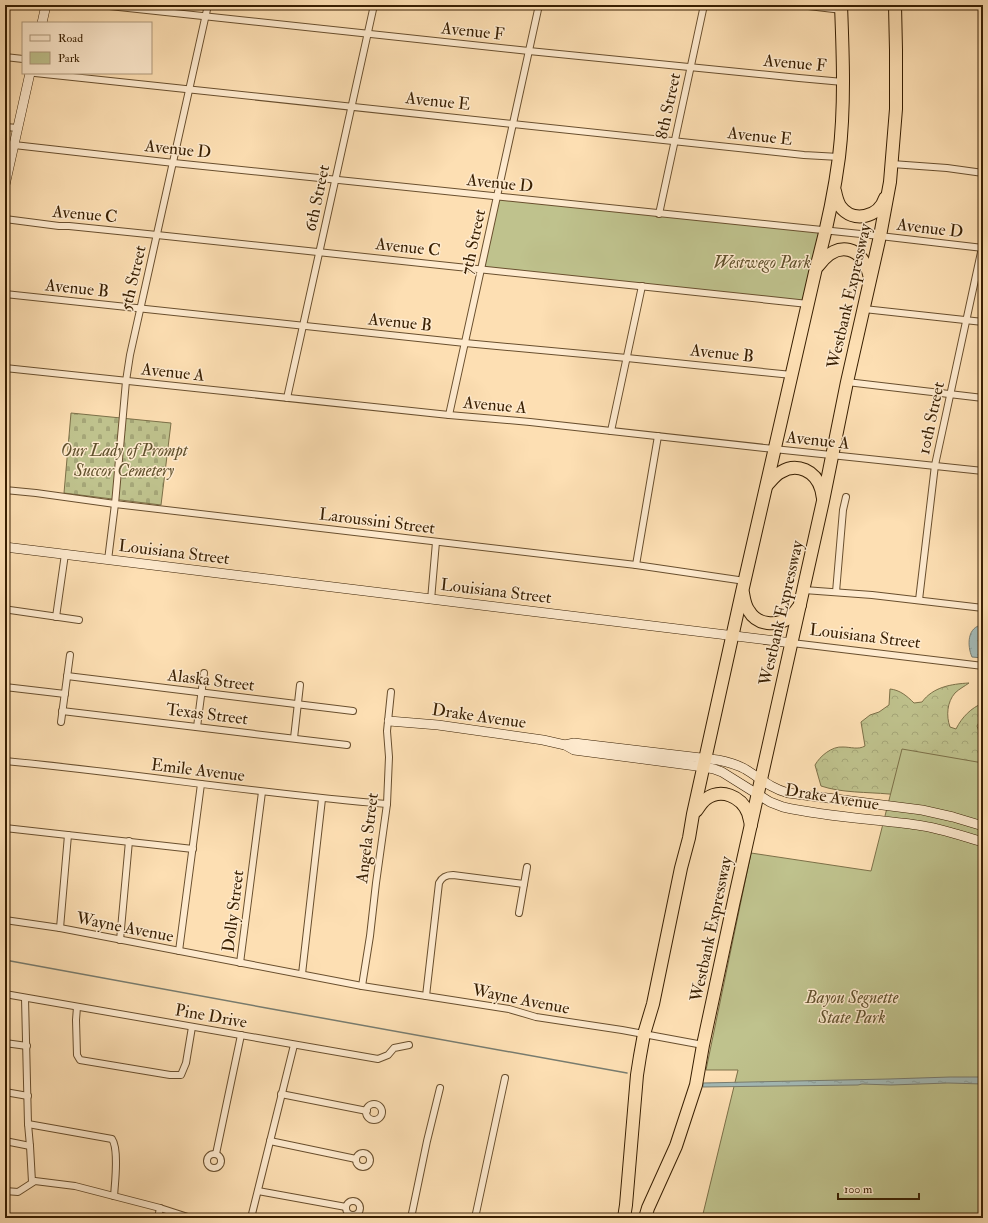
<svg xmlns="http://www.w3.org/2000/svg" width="988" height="1223" viewBox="0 0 988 1223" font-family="'IM FELL Double Pica',serif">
<defs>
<pattern id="forest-crowns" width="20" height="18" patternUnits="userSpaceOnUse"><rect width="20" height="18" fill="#bfc28d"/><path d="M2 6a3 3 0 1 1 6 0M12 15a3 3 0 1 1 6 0" fill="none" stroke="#a5a678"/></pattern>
<pattern id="cemetery-stones" width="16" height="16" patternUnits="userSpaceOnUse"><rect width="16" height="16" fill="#bfc28d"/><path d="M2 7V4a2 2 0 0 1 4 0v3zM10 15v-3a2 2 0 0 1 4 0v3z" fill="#a5a678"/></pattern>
<pattern id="water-ripples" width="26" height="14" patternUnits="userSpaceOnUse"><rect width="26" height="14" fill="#a3bab7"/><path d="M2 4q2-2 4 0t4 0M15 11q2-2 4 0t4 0" fill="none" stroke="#8d9f9c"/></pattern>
</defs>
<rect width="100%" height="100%" fill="#fddfb3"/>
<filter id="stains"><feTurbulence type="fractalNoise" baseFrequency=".005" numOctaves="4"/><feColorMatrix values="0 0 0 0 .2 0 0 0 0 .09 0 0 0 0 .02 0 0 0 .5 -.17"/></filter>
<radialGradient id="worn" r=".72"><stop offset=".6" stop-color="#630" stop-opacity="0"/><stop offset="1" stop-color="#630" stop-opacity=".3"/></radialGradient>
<!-- forest -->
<path fill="url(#forest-crowns)" stroke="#7c7048" d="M969,683c-4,3 -10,6 -14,10 -8,9 -9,23 -5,34l6,2c6,-12 15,-21 27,-26v12l-6,11 2,6 4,-2v84c-31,-8 -62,-17 -94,-20 -22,-2 -47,-1 -68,-8l-6,-21c5,-9 17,-19 28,-18 8,0 15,3 22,-1l-4,-24 9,-7 9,-3 10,-7 1,-16c10,1 17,7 24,14l8,-1c11,-15 29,-18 47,-19z"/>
<!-- cemetery -->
<polygon fill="url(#cemetery-stones)" stroke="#7c7048" points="71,413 171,423 161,505 64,493"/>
<!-- park -->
<g fill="#bfc28d" stroke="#7c7048">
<polygon points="497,197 826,231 808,304 481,269"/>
<polygon points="902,749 983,763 983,1218 702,1218 738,1070 706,1070 751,853 871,871"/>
</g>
<!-- water -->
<g fill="url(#water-ripples)" stroke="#787c6f">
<path d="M983,625v33l-11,-1c-5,-11 -5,-31 11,-32z"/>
<polygon points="950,1077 983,1077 983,1084 948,1083 891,1085 862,1084 858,1085 703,1087 703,1083 889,1079"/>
</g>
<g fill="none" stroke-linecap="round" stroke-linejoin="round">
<!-- stream -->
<path stroke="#787c6f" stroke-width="1.5" d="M5,960c207,39 415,75 622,113"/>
<!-- street casing -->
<g stroke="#694f2e" stroke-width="8">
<g id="street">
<polyline points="100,5 529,51 799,78 843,82"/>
<polyline points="800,5 842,10"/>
<polyline points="5,57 23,59"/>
<polyline points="35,73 804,155 839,157"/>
<polyline points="5,127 18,128"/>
<polyline points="14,145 174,163 880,236 983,248"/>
<polyline points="892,164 947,168 983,173"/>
<polyline points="659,214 704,5"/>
<polyline points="5,219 59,226 69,226 157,235 808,304"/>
<polyline points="5,294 465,343 627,358 792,375"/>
<polyline points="864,309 983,322"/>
<polyline points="5,368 449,415 530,422 774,449 983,471"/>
<polyline points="847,382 983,398"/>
<polyline points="287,398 374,5"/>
<polyline points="449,415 539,5"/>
<polyline points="611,431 642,286"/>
<polyline points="5,490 36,493 115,504 636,565 745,581"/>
<polyline points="108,560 115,504 126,381 130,355 208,5"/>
<polyline points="636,565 658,436"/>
<polyline points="804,590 872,595 983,608"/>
<polyline points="836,592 843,510 846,497"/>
<polyline points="431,600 436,542"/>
<polyline points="919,600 935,465 983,243"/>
<polyline points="10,610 79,620"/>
<polyline points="56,617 65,554"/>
<polyline points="792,643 983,666"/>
<polyline points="67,676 353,711"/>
<polyline points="5,687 65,694"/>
<polyline points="62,711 347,745"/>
<polyline points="61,722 70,655"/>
<polyline points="197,727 204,673"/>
<polyline points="294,738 300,685"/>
<path d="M5,761c128,12 254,33 382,43"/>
<polyline points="5,828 193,849"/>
<polyline points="519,913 527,867"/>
<polyline points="5,920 60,928 362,986 509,1009 536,1017 622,1030 703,1045"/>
<polyline points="60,928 68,835"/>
<polyline points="120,940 129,841"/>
<polyline points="179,951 201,784"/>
<polyline points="240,963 262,792"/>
<polyline points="302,974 322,799"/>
<polyline points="362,986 370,936 376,883 387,804 389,757 387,731 391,692"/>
<polyline points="5,994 378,1059 388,1055 394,1048 409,1045"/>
<path d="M426,996l13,-113c3,-6 7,-8 14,-8l71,9"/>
<polyline points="25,998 28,1124 30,1146 32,1182"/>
<polyline points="77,1007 76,1020 77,1055 80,1060 170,1075 181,1075 186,1063 192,1027"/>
<polyline points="5,1043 27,1046"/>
<polyline points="5,1092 28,1096"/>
<polyline points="281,1094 367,1111"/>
<circle cx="374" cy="1112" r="8"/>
<path d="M28,1124l84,15c7,10 3,44 2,57"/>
<polyline points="5,1141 30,1146"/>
<polyline points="270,1141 356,1159"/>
<circle cx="363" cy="1160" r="7"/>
<circle cx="214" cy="1161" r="7"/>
<polyline points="216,1154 241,1035"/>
<polyline points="5,1191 18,1192 35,1181 75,1186 160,1208 191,1218"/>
<polyline points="258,1191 346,1207"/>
<circle cx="353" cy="1208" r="7"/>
<polyline points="158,1218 160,1208"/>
<polyline points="251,1218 294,1045"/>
<polyline points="411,1218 427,1141 440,1088"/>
<polyline points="475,1218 505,1078"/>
</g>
</g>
<!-- secondary casing -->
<g stroke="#381f02" stroke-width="10">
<g id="secondary">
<polyline points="42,23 46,5"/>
<polyline points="5,185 30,73"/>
<polyline points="5,547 792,643"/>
<path d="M389,721l49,4 105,15 22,5 9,5 130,17 10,2 8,3 48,30 13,5c44,10 90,12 134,18 23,3 45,11 66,17"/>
<path d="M565,745l9,-2 144,17c10,2 18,4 27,9 15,9 25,19 43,24l134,17 31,7 30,9"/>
</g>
</g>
<!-- highway casing -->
<g stroke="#381f02" stroke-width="14">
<g id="highway">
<path d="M835,191c1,5 2,10 5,15 13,18 39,11 45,-8"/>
<path d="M818,266c20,-27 45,-20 52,12"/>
<path d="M767,485c4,-4 8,-10 14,-13 16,-10 35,-1 40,17 1,2 1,6 2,9"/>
<path d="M743,593c1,6 2,13 6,18 8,14 28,16 41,6 4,-3 7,-8 10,-12"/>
<path d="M696,811c3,-4 6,-9 10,-12 15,-11 35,-3 42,14 1,3 2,8 3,12"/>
<path d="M624,1218l2,-13 11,-130 3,-19 4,-22 9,-30 28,-136 8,-30 4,-24 49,-222 74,-324c10,-36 18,-73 23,-111 6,-50 4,-101 2,-152"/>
<polyline points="645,1218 648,1208 676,1146 696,1085 703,1045 733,905 823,501 847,382 880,236 890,182 896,109 896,50 895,5"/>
</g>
</g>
<!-- street -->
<use href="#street" stroke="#feeace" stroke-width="6"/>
<!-- secondary -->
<use href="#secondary" stroke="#feeace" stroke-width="9"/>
<!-- highway -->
<use href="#highway" stroke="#fddfb3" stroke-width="12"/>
</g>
<g text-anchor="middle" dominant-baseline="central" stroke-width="3" stroke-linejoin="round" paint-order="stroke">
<!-- street labels -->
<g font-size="17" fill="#381f02" stroke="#feeace">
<text transform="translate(473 31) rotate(6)">Avenue F</text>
<text transform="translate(795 63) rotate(5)">Avenue F</text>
<text transform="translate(438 101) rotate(6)">Avenue E</text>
<text transform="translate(668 106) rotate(-78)">8th Street</text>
<text transform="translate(760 136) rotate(6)">Avenue E</text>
<text transform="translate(178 149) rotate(6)">Avenue D</text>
<text transform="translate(500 183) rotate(6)">Avenue D</text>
<text transform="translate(317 198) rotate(-78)">6th Street</text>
<text transform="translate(85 214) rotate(5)">Avenue C</text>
<text transform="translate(930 228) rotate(7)">Avenue D</text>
<text transform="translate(473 242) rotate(-78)">7th Street</text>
<text transform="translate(408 247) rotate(6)">Avenue C</text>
<text transform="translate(133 278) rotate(-77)">5th Street</text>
<text transform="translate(77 288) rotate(6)">Avenue B</text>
<text transform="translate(849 296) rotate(-77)">Westbank Expressway</text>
<text transform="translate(400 322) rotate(6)">Avenue B</text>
<text transform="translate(722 353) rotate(6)">Avenue B</text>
<text transform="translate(173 372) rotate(6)">Avenue A</text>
<text transform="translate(495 405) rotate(5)">Avenue A</text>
<text transform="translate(931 418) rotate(-78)">10th Street</text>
<text transform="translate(818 440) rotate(6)">Avenue A</text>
<text transform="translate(377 521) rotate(7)">Laroussini Street</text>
<text transform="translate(174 552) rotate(7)">Louisiana Street</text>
<text transform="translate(496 591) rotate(7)">Louisiana Street</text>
<text transform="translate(781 613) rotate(-77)">Westbank Expressway</text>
<text transform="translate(865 636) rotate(7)">Louisiana Street</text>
<text transform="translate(211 680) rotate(7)">Alaska Street</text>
<text transform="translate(207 714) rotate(7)">Texas Street</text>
<text transform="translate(479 716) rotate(8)">Drake Avenue</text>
<text transform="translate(198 770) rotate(7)">Emile Avenue</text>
<text transform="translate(832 797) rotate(9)">Drake Avenue</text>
<text transform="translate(367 838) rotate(-83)">Angela Street</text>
<text transform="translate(233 911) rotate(-83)">Dolly Street</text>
<text transform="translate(125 927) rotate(11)">Wayne Avenue</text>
<text transform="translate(711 929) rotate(-78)">Westbank Expressway</text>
<text transform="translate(521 999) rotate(11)">Wayne Avenue</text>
<text transform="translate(211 1016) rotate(10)">Pine Drive</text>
</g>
<!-- park labels -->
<g font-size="17" font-style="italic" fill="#60502c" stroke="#feeace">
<text x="762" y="262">Westwego Park</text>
<text x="124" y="450">Our Lady of Prompt<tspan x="124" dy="20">Succor Cemetery</tspan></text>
<text x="852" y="997">Bayou Segnette<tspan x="852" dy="20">State Park</tspan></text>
</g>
</g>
<!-- margin -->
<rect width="988" height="1223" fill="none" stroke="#fddfb3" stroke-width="20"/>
<rect x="6" y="6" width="976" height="1211" fill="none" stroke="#381f02" stroke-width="2"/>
<rect x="10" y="10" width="968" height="1203" fill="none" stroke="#381f02"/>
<!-- legend -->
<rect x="22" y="22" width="130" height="52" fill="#feeace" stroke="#af997c"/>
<rect x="30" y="35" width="20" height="6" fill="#feeace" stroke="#af997c"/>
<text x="58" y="42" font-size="12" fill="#381f02">Road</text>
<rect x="30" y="52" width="20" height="12" fill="#bfc28d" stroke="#af997c"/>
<text x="58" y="62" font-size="12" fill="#381f02">Park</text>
<!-- scale -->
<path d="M838 1193v6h81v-6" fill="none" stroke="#381f02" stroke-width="2"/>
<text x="844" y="1193" font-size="12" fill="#381f02" stroke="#feeace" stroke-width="3" paint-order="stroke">100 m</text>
<rect width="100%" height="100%" filter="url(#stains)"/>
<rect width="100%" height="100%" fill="url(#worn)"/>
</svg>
